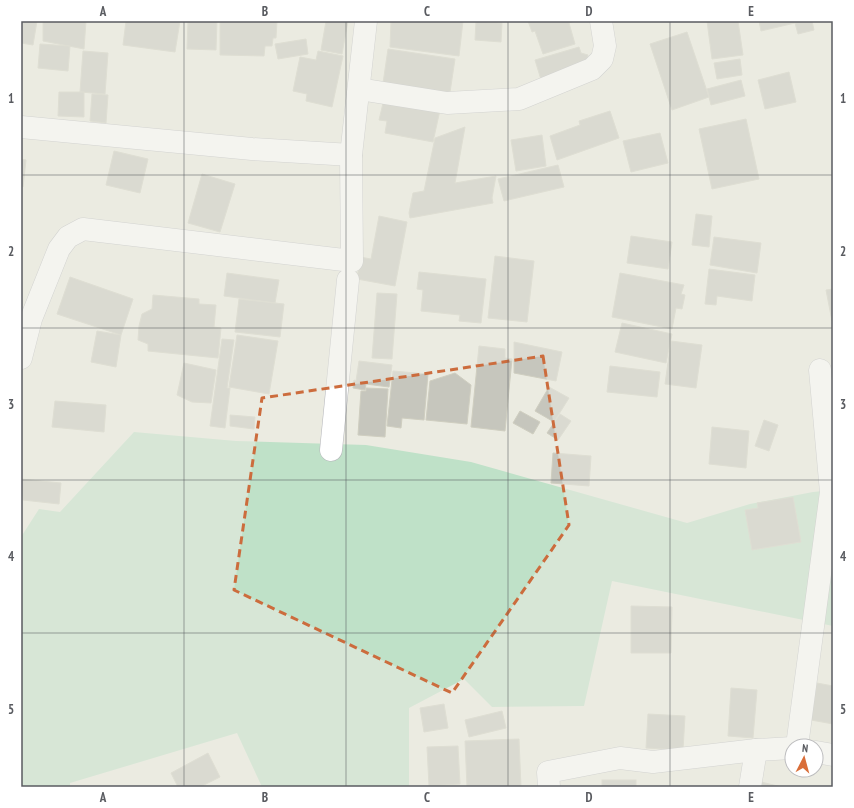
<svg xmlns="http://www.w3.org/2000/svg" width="854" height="808" viewBox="0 0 854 808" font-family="'PT Sans Narrow',sans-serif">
<rect width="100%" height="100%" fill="#ebebe1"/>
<!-- green -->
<polygon fill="#bfe1c8" points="134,432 236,441 366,445 471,462 687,523 750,504 813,492 833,490 833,626 612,581 584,706 492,707 464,679 409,708 409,786 262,787 237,733 70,783 70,787 21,787 21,537 39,509 60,512"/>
<!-- building -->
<g fill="#c6c6bd" stroke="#cfcec0">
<polygon points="21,21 37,21 33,45 21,43"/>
<polygon points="43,21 86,21 84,49 43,41"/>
<polygon points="126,21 180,21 175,52 123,45"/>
<polygon points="188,21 217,21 216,50 187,49"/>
<polygon points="220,21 277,21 276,38 273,38 272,46 265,46 264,56 220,55"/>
<polygon points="326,21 348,21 342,54 321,50"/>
<polygon points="391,21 463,21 459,56 390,47"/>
<polygon points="476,21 502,23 501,42 475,40"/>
<polygon points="528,21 575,21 569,23 575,44 543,54 535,31 532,32"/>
<polygon points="707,21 738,21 743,55 712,59"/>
<polygon points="759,21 812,21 814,30 798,34 795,23 761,31"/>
<polygon points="687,32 709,97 672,110 650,44"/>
<polygon points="306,39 308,54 278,59 275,44"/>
<polygon points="40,44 70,46 68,71 38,68"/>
<polygon points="579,47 581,53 588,55 585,66 542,83 535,60"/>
<polygon points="388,49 455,59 449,99 382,90"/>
<polygon points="83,51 108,53 105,94 80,92"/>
<polygon points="318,51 343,56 332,107 306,101 307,94 293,91 300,57 316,60"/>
<polygon points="740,59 742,75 717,79 714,63"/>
<polygon points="789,72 796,102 765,109 758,80"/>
<polygon points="741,80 745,96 711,105 707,89"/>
<polygon points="59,92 84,92 84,117 58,116"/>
<polygon points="92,94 108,95 106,123 90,121"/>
<polygon points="384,99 440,110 433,142 385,133 387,121 379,120"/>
<polygon points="610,111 619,138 557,160 550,136 580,125 579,121"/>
<polygon points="746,119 759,179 712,189 699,129"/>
<polygon points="465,127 455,183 496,176 492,198 493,203 410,218 409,213 413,193 424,191 435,138"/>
<polygon points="660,133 668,163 631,172 623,141"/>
<polygon points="542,135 546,166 516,171 511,140"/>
<polygon points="114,151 148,159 140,193 106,185"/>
<polygon points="21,159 26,160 23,187 21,187"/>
<polygon points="558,165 564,187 504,201 498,179"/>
<polygon points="202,174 235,184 220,232 188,223"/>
<polygon points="696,214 712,216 709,247 692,245"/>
<polygon points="379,216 407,222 395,286 357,279 360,257 371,259"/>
<polygon points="631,236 672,242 668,269 627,263"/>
<polygon points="714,237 761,243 757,273 710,265"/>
<polygon points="495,256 534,261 527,322 488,318"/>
<polygon points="709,269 755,275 752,301 717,296 716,305 705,304"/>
<polygon points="419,272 486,279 481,323 459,321 460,315 421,311 423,290 417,289"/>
<polygon points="227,273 279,280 275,303 224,296"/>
<polygon points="620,273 684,285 681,294 685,295 682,309 676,308 672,329 612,317"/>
<polygon points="70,277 133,299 121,335 57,314"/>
<polygon points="833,289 833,320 832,321 826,290"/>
<polygon points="377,293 397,294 392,359 372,358"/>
<polygon points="153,295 199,299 199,304 216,305 214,327 221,328 218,358 148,351 148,344 138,340 139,326 142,314 152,309"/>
<polygon points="239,299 284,304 280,337 235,332"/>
<polygon points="622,323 672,334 666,363 615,352"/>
<polygon points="97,331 121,335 116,367 91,362"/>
<polygon points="237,335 278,341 269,394 229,387"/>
<polygon points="222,339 234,340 227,388 230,388 225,428 210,426"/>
<polygon points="671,341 702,345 696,388 665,384"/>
<polygon points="514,342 562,352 556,381 514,373"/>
<polygon points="479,346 505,349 505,358 512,359 505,431 471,427"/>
<polygon points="359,361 392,365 389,387 366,384 365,390 353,388 354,380 356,381"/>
<polygon points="184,363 216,370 211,403 192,402 177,395"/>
<polygon points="610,366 660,372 657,397 607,392"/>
<polygon points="393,371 428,374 424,420 402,418 401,428 387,426"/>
<polygon points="455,373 471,385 467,424 426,420 430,381"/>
<polygon points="549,387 569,398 554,422 535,411"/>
<polygon points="366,388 388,389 385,437 358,435 361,391 366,391"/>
<polygon points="55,401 106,405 104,432 52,427"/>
<polygon points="520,411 540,422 533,434 513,423"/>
<polygon points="560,414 571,421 558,440 547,433"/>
<polygon points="230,415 255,417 254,429 230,426"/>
<polygon points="764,420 778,425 769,451 755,446"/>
<polygon points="712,427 749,431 746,468 709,464"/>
<polygon points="553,453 591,456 589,486 551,483"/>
<polygon points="21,479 61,483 59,504 23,500"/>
<polygon points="793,497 801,542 752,550 745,510 758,508 757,503"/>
<polygon points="631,606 672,607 671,653 631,653"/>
<polygon points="817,683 833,686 833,724 811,720"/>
<polygon points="731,688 757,690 753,738 728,736"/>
<polygon points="444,704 448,728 424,732 420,708"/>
<polygon points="502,711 506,728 469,737 465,720"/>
<polygon points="648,714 685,716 683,750 646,748"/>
<polygon points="519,739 521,787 467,787 465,741"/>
<polygon points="458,746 460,784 429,786 427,747"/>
<polygon points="208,753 220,777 200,787 178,787 171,773"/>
<rect x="602" y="780" width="34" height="7"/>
<polygon points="761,782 782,787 760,787"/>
</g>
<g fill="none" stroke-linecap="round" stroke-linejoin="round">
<!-- street casing -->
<g stroke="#b6b7bc" stroke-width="23">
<g id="street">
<polyline points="359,89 447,103 519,99 592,69 602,59 605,46 601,21"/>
<polyline points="21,127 252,149 351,155"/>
<polyline points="21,358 31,319 59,249 68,237 83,229 352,261 351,155 366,21"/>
<polyline points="331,450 348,280"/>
<polyline points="797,746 831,492 820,370"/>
<polyline points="816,752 833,755"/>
<polyline points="549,787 548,772 620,758 653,762 756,750 792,748"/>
<polyline points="750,787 756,750"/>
</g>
</g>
<!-- street -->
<use href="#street" stroke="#fff" stroke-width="22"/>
</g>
<!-- marked area -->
<path d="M0 0H854V808H0ZM543,356l26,169 -117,168 -218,-103 28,-192z" fill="#ebebe1" fill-opacity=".55" fill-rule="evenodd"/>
<path fill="none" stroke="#cc6c3d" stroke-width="3" stroke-dasharray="8 5" stroke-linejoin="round" d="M543,356l26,169 -117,168 -218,-103 28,-192z"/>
<!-- grid -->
<path fill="none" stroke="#595b60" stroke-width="1" stroke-opacity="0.55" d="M184,21v766M346,21v766M508,21v766M670,21v766M21,175h812M21,328h812M21,480h812M21,633h812"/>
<!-- border -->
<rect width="854" height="808" fill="none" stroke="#ffffff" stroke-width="44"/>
<!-- north arrow -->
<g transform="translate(804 758) rotate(6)"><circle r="19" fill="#ffffff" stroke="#bdbdbf"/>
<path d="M0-3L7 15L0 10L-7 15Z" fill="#d96e39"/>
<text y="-6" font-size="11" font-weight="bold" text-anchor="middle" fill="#595b60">N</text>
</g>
<rect x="22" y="22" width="810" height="764" fill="none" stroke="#595b60" stroke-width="1.5"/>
<g font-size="13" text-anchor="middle" font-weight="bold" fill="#595b60">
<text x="103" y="16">A</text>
<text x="265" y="16">B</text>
<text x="427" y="16">C</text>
<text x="589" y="16">D</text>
<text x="751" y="16">E</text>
<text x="11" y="103">1</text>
<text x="843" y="103">1</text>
<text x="11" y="256">2</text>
<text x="843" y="256">2</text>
<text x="11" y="409">3</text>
<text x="843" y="409">3</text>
<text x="11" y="561">4</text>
<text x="843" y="561">4</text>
<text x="11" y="714">5</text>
<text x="843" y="714">5</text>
<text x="103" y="802">A</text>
<text x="265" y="802">B</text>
<text x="427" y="802">C</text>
<text x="589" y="802">D</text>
<text x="751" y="802">E</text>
</g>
</svg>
